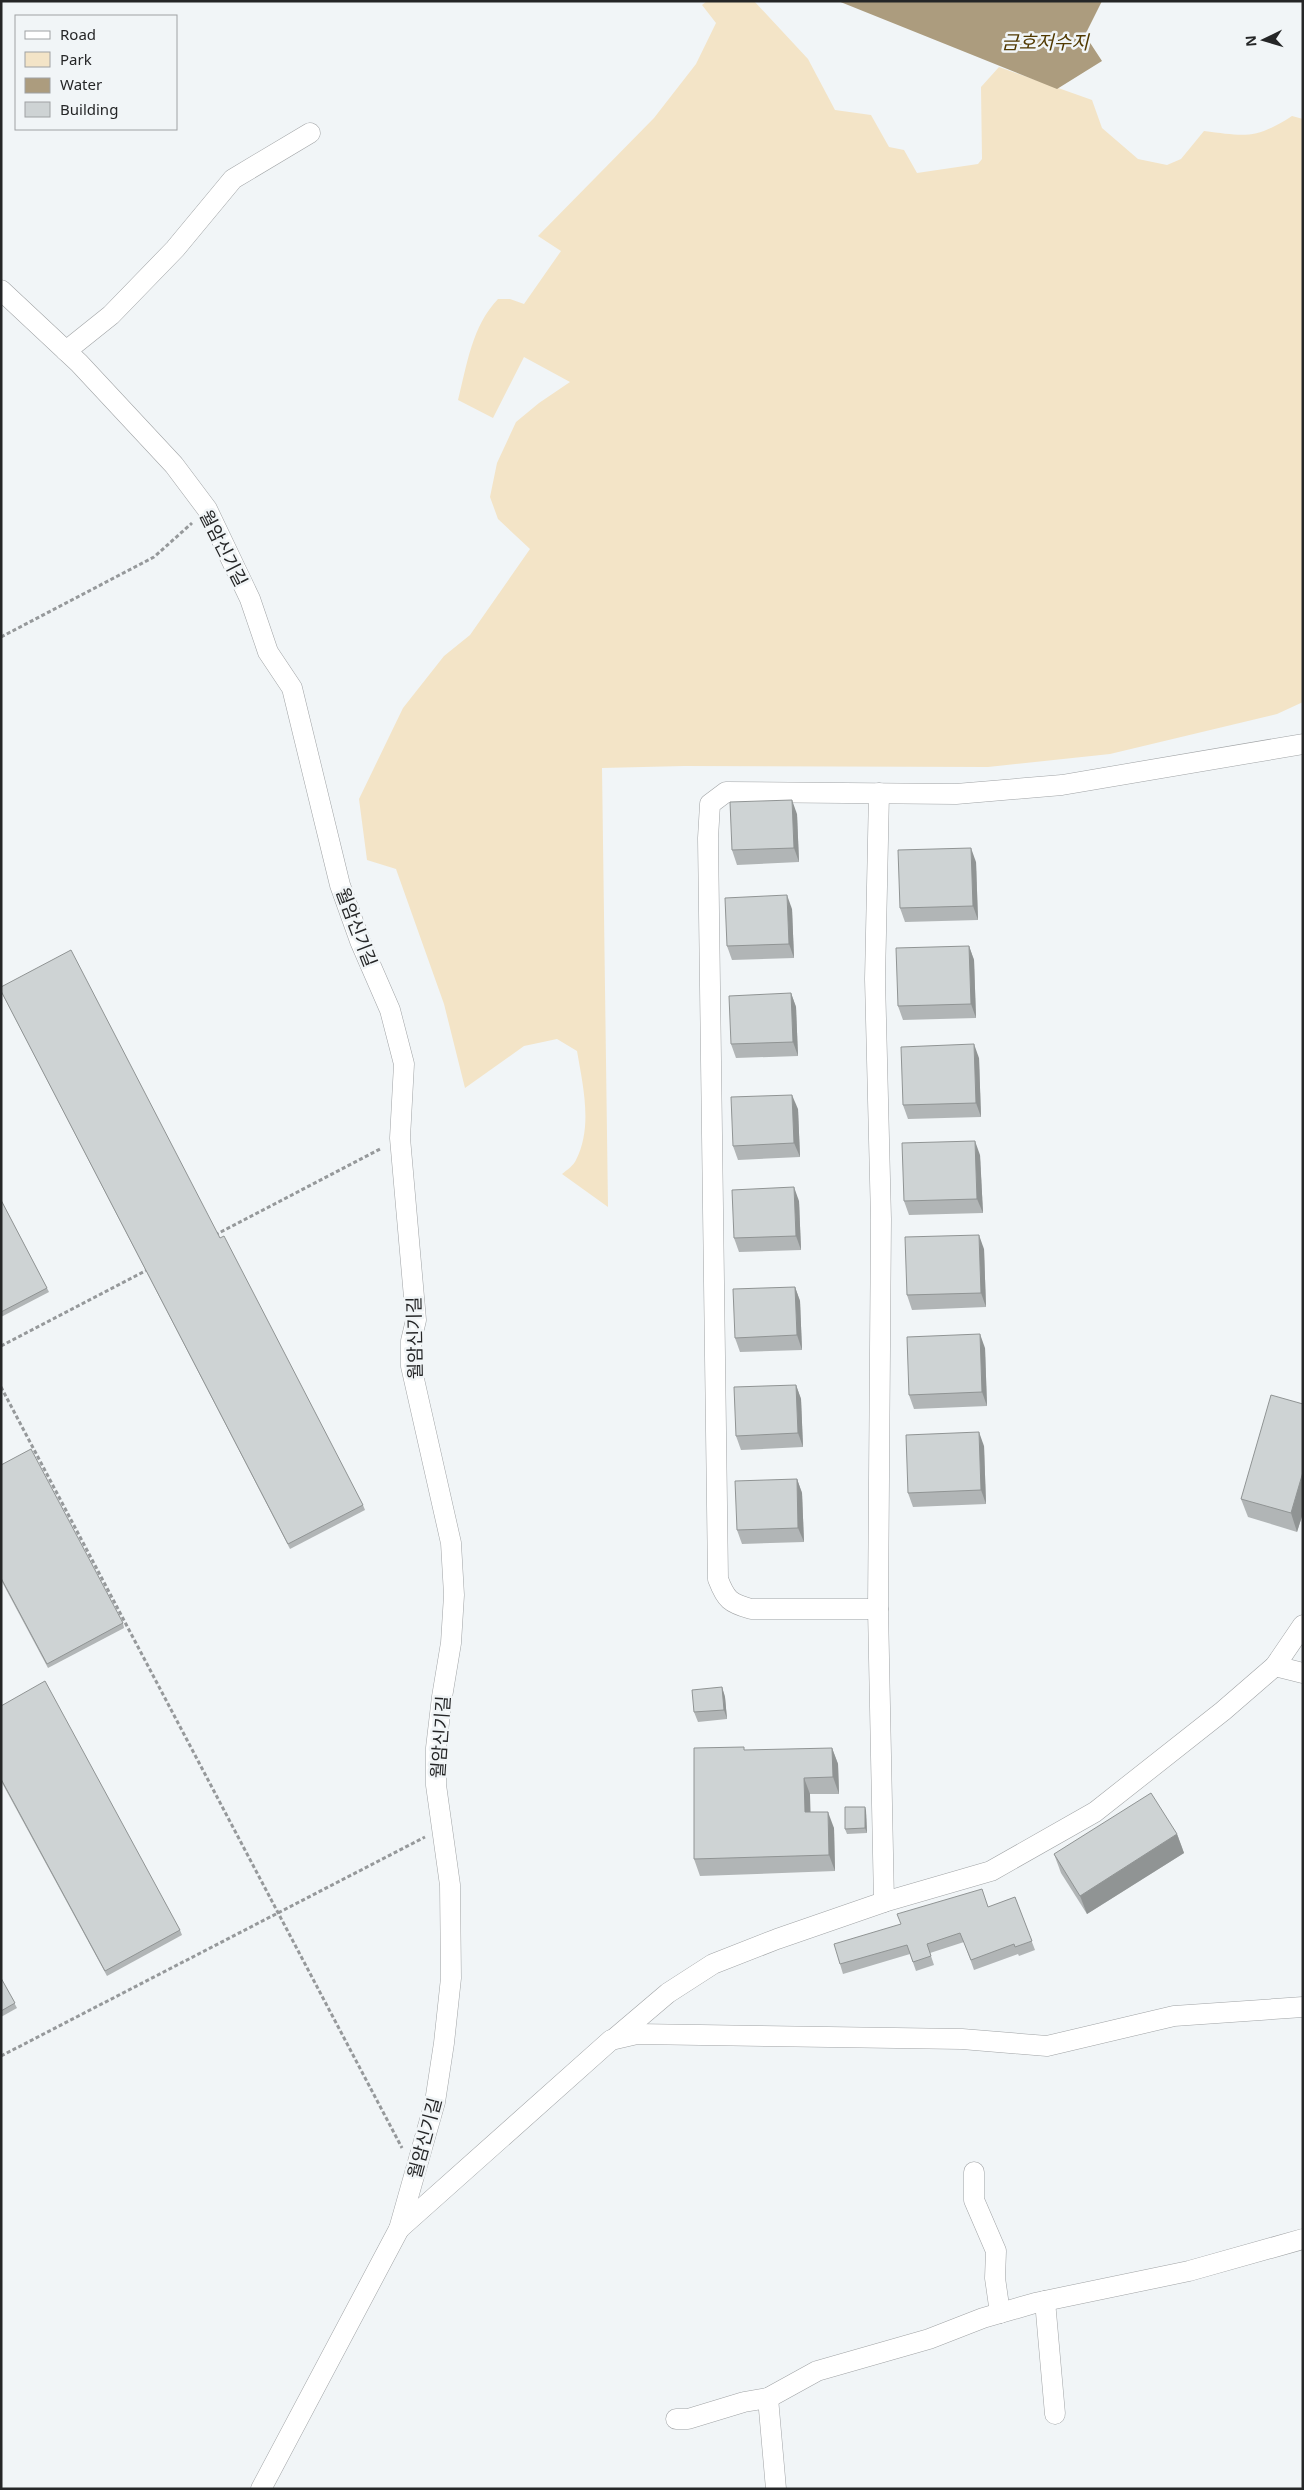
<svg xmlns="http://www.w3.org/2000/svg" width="1304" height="2490" viewBox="0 0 1304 2490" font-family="'Noto Sans','Noto Sans KR',sans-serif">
<rect width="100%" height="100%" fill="#f1f5f7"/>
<!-- green -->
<path fill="#f3e4c7" d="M707,1h47l54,58 27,51 36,5 18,32 15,3 13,23 61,-9 4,-5 -1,-72 18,-20 93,33 10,28 36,31 29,6 14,-6 23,-28c41,5 51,9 88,-15l11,3v583l-26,12 -167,40 -122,13 -304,-1 -82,2 6,439 -46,-33c5,-4 12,-9 14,-14 17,-33 7,-74 1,-109l-20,-12 -33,7 -59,42 -21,-84 -48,-135 -29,-9 -8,-61 44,-91 41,-52 26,-21 60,-86 -32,-30 -8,-22 7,-34 19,-41 23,-19 31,-21 -46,-25 -31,61 -35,-18c9,-35 14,-74 40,-101h12l14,5 37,-53 -23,-15 116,-118 42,-54 20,-41 -14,-18z"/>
<!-- water -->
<polygon fill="#ac9c7e" points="838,1 1102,1 1085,35 1102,61 1057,89"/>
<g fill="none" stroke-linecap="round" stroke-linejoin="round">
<!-- minor casing -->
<g stroke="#a0a3a5" stroke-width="21">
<g id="minor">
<polyline points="1,290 79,363 174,465 207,509 250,599 268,652 292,688 340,885 360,941 390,1010 404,1064 400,1138 416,1320 411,1341 411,1366 451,1543 454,1595 451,1643 442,1697 436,1748 436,1785 450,1885 451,1978 444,2043 435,2102 399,2229 261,2489"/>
<polyline points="66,351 111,315 175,249 233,179 310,133"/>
<polyline points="879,793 875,979 881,1219 878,1609 884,1902"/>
<path d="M878,1609h-127c-21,-6 -25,-9 -33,-30l-10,-741 2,-34 16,-12 230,2 106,-9 241,-41"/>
<polyline points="1275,1666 1303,1673"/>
<polyline points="615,2038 668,1993 713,1964 777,1939 884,1902 991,1871 1095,1812 1223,1711 1275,1666 1303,1625"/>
<polyline points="974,2172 974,2200 996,2251 995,2278 1000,2313"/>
<polyline points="399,2229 611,2040 637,2034 962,2039 1047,2046 1174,2016 1303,2007"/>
<polyline points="1045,2301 1055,2414"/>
<polyline points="768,2398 776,2489"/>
<polyline points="676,2419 688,2419 744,2402 768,2398 817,2371 929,2339 983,2318 1035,2303 1189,2271 1303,2239"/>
</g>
</g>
<!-- path -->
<g stroke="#96999b" stroke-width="3" stroke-dasharray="4 2.5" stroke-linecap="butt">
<polyline points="1,637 154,557 192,523"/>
<polyline points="215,1235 382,1148"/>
<polyline points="1,1346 149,1269"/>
<polyline points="1,1387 402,2148"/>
<polyline points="1,2056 425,1837"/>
</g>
<!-- minor -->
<use href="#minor" stroke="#fff" stroke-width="20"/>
</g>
<!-- wall -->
<g fill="#b1b5b6">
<polygon points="797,814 799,862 737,865 732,850"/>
<polygon points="976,862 978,920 905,922 900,908"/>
<polygon points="792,909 794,958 732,960 727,946"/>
<polygon points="969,946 974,960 976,1018 903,1020 898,1006"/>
<polygon points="1,987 220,1238 363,1505 365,1510 290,1549 2,993"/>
<polygon points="791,993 796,1007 798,1056 736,1058 731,1044"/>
<polygon points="979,1058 981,1117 908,1119 903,1105"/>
<polygon points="798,1109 800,1157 738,1160 733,1146"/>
<polygon points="980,1155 983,1213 909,1215 904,1201"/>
<polygon points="1,1200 47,1288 49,1292 1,1317"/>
<polygon points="799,1201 801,1250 739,1252 734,1238"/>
<polygon points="984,1249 986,1307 912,1310 907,1295"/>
<polygon points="795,1287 800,1301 802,1350 740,1352 735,1338"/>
<polygon points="985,1348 987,1406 914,1409 909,1395"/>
<polygon points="796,1385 801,1399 803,1447 741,1450 736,1436"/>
<polygon points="1303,1404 1303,1513 1297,1532 1248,1517 1241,1499"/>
<polygon points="984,1446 986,1504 913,1507 908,1493"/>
<polygon points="1,1465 123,1623 124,1628 48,1668 1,1580"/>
<polygon points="797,1479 802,1493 804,1542 742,1544 737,1530"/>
<polygon points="722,1687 725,1697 727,1719 698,1722 694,1712"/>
<polygon points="1,1706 180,1930 182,1935 107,1976 1,1781"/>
<polygon points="832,1748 838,1764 839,1794 810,1794 810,1812 834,1828 835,1871 700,1876 694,1859"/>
<polygon points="865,1807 866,1811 867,1833 847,1834 845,1829"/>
<polygon points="1177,1834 1184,1853 1087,1914 1061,1873 1054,1854"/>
<polygon points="1015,1897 1035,1950 1019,1956 1018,1954 974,1970 964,1942 930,1953 934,1965 916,1971 910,1954 843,1974 840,1964"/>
<polygon points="1,1978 17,2008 1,2017"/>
</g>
<!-- shaded-wall -->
<g fill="#909494">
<polygon points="792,800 797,814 799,862 794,848"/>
<polygon points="971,848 976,862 978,920 973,906"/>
<polygon points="787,895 792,909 794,958 789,944"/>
<polygon points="969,946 974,960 976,1018 971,1004"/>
<polygon points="791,993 796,1007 798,1056 793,1042"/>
<polygon points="974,1044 979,1058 981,1117 976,1103"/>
<polygon points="792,1095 798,1109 800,1157 794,1143"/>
<polygon points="975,1141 980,1155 983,1213 977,1199"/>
<polygon points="794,1187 799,1201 801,1250 796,1236"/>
<polygon points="979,1235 984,1249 986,1307 981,1293"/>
<polygon points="795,1287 800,1301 802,1350 797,1335"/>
<polygon points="980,1334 985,1348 987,1406 982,1392"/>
<polygon points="796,1385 801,1399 803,1447 798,1433"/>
<polygon points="979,1432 984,1446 986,1504 981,1490"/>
<polygon points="1303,1472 1303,1513 1297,1532 1291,1513"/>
<polygon points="797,1479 802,1493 804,1542 798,1528"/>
<polygon points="722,1687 725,1697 727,1719 724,1710"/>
<polygon points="832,1748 838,1764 839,1794 833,1777"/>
<polygon points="804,1778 810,1794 811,1828 805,1812"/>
<polygon points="865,1807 866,1811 867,1833 865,1828"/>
<polygon points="828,1812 834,1828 835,1871 829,1855"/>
<polygon points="1177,1834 1184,1853 1087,1914 1080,1896"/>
</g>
<!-- building -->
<g fill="#ced3d4" stroke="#909494">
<polygon points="792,800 794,848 732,850 730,802"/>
<polygon points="971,848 973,906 900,908 898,850"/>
<polygon points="787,895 789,944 727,946 725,898"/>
<polygon points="969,946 971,1004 898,1006 896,948"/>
<polygon points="71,950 220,1238 224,1236 363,1505 288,1544 1,991 1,987"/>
<polygon points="791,993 793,1042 731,1044 729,996"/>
<polygon points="974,1044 976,1103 903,1105 901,1047"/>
<polygon points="792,1095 794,1143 733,1146 731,1097"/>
<polygon points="975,1141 977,1199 904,1201 902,1143"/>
<polygon points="794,1187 796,1236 734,1238 732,1190"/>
<polygon points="1,1200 47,1288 1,1312"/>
<polygon points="979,1235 981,1293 907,1295 905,1237"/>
<polygon points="795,1287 797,1335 735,1338 733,1289"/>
<polygon points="980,1334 982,1392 909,1395 907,1337"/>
<polygon points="796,1385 798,1433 736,1436 734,1387"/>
<polygon points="1271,1395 1303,1404 1303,1472 1291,1513 1241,1499"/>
<polygon points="979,1432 981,1490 908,1493 906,1435"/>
<polygon points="31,1449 123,1623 47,1664 1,1578 1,1465"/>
<polygon points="797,1479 798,1528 737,1530 735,1481"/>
<polygon points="45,1681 180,1930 105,1971 1,1779 1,1706"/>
<polygon points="722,1687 724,1710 694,1712 692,1690"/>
<polygon points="744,1747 744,1750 832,1748 833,1777 804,1778 805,1812 828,1812 829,1855 694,1859 694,1748"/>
<polygon points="1151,1793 1177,1834 1080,1896 1054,1854"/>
<polygon points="845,1807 865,1807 865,1828 845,1829"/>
<polygon points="982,1889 988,1907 1015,1897 1032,1941 1015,1947 1014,1944 971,1960 960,1933 927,1944 931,1956 913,1962 907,1945 840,1964 834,1944 901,1924 897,1914"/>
<polygon points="1,1978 15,2003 1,2011"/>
</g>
<g text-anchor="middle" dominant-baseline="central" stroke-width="5" stroke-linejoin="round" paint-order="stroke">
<!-- street labels -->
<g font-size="18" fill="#252627" stroke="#f1f5f7">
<text transform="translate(224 548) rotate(63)">월암신기길</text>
<text transform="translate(357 927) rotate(69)">월암신기길</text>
<text transform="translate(414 1338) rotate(-91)">월암신기길</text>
<text transform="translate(440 1737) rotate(-86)">월암신기길</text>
<text transform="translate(424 2138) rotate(-75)">월암신기길</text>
</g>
<!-- water labels -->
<g font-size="19" font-style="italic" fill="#513900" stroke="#f1f5f7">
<text x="1045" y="42">금호저수지</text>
</g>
</g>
<!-- border -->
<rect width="1304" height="2490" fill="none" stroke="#252627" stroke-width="5"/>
<!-- legend -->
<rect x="15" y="15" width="162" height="115" fill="#f1f5f7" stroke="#9fa2a4"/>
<rect x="25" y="31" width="25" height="8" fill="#ffffff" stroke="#9fa2a4"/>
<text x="60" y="40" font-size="15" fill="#252627">Road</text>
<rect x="25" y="52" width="25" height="15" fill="#f3e4c7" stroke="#9fa2a4"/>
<text x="60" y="65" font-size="15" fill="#252627">Park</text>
<rect x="25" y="78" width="25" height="15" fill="#ac9c7e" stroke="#9fa2a4"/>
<text x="60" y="90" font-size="15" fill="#252627">Water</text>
<rect x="25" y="102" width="25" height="15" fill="#ced3d4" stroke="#9fa2a4"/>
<text x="60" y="115" font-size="15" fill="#252627">Building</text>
<!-- north arrow -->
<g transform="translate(1264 40) rotate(265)" stroke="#f1f5f7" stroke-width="4" paint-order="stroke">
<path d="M0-4L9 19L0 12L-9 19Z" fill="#252627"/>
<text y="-8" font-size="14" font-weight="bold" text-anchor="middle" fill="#252627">N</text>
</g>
</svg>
